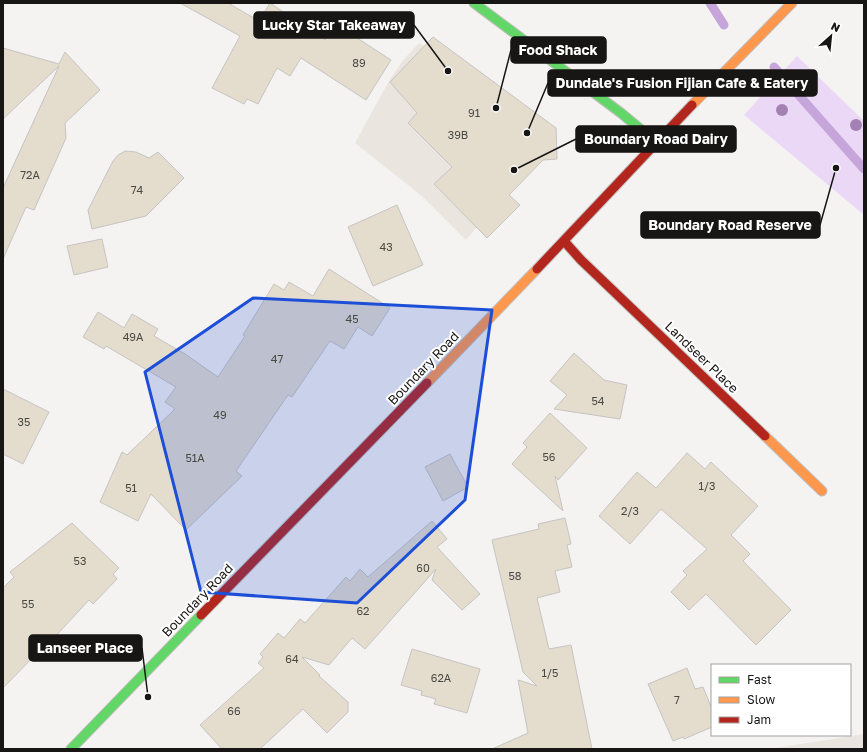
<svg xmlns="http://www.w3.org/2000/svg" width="867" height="752" viewBox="0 0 867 752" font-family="'Golos Text',sans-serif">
<rect width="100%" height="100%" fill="#f5f3f1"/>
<!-- built -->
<g fill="#eae6df">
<polygon points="419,43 425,46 539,136 477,227 466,240 423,197 355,143 390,79 404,59"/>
<polygon points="864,734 864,749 769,749"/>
</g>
<!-- green -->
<polygon fill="#ebd8f6" points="797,56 864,121 864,215 744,115"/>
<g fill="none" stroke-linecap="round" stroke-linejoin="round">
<!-- stream -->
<g stroke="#c6a5db" stroke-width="9">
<polyline points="710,3 724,25"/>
<polyline points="774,67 864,169"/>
</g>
</g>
<!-- building -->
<g fill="#e4ddce" stroke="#c6c4c3">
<polygon points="180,3 228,3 259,21 270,3 325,40 334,23 391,60 366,100 301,58 290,76 277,68 258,104 247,99 244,104 212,88 240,36"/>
<polygon points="433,37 556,128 557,159 543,160 509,195 520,205 487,238 434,184 452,167 408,123 417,113 390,82"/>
<polygon points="3,48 59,64 65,52 100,90 65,123 66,138 34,210 26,207 3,259 3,188 59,66 3,119"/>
<polygon points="125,151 136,152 149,158 158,152 184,178 146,216 92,229 88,210 113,161 118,155"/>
<polygon points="397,205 423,265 373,286 348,227"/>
<polygon points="102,239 108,267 74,275 67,246"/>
<polygon points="329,269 390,308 372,336 358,327 344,349 330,341 292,397 288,395 236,471 242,476 186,530 151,494 138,521 100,502 122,452 127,455 175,409 165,402 176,387 106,346 104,349 83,337 98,312 124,328 132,314 158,329 154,336 185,354 218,377 245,336 243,335 274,284 284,290 289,282 313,296"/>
<polygon points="574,353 604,380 627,385 620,419 554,409 567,395 550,381"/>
<polygon points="3,389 49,412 23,464 3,454"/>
<polygon points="550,413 587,448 558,480 555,476 563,511 512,464 527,447 523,443"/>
<polygon points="687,453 705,469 711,462 758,506 731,535 750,554 743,561 791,610 756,645 706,594 689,610 671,592 687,575 683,571 707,549 661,509 630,544 599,516 637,472 656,488"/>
<polygon points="450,454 468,487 443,501 425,467"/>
<polygon points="565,518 571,544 567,545 572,567 555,571 560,592 537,598 549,649 571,645 592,749 492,749 528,733 518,680 537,686 523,672 492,540 539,529 538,524"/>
<polygon points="432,521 447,539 437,547 480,594 462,610 432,580 436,569 365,649 352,638 329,665 302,657 320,675 319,676 348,702 348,712 327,733 303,709 260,749 222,749 200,725 264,668 258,663 263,657 260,654 278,633 284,638 300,619 305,623 346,577 350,581 360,569 368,577"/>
<polygon points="72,523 119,568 113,574 117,579 93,604 89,600 41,652 39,651 3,688 3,588 14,577 10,572"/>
<polygon points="412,649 480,669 467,713 434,704 436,699 421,695 422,691 401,685"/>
<polygon points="687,668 695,689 703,687 712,709 712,727 684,739 683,737 673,741 648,684"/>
</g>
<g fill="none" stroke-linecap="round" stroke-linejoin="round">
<!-- fast casing -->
<g stroke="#c1bfbd" stroke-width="11">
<g id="fast">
<polyline points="474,3 621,113 656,142"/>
<polyline points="71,749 201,615"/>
</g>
</g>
<!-- slow casing -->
<g stroke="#c1bfbd" stroke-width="11">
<g id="slow">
<polyline points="692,105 792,3"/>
<polyline points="427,383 537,269"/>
<polyline points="765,436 822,491"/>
</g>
</g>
<!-- jam casing -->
<g stroke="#c1bfbd" stroke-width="11">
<g id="jam">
<polyline points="564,241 581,260 765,436"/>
<polyline points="537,269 692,105"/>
<polyline points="201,615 427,383"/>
</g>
</g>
<!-- fast -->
<use href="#fast" stroke="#63d668" stroke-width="9"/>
<!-- slow -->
<use href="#slow" stroke="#ff974d" stroke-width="9"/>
<!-- jam -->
<use href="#jam" stroke="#b3261e" stroke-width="9"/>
</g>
<!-- trees -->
<g fill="#a382b3">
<circle cx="782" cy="110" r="6"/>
<circle cx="856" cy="125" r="6"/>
</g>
<!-- marked area -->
<path fill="#1d4ed8" fill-opacity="0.2" stroke="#1d4ed8" stroke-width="3" stroke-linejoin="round" d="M253,298l239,12 -27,190 -108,103 -156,-11 -56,-220z"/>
<g text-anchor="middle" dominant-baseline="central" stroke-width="4" stroke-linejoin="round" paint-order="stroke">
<!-- number labels -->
<g font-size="11" fill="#4a4843">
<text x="359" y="62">89</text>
<text x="474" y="112">91</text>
<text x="458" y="134">39B</text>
<text x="30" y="174">72A</text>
<text x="137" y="189">74</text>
<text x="386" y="246">43</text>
<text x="352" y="318">45</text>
<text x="133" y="336">49A</text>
<text x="277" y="358">47</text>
<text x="598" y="400">54</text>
<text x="220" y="414">49</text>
<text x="24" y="421">35</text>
<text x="549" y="456">56</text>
<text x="195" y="457">51A</text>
<text x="707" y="485">1/3</text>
<text x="131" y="487">51</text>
<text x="630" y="510">2/3</text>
<text x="80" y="560">53</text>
<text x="423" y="567">60</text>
<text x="515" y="575">58</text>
<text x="28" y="603">55</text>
<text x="363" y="610">62</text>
<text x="292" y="658">64</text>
<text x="550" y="672">1/5</text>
<text x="441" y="677">62A</text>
<text x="677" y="699">7</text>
<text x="234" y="710">66</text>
</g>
<!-- street labels -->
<g font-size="13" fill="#171615" stroke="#fff">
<text transform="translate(702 357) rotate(44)">Landseer Place</text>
<text transform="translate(423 368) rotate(-46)">Boundary Road</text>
<text transform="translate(197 600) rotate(-46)">Boundary Road</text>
</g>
</g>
<!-- callouts -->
<path fill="none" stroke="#171615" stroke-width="1.5" d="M448 71L414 25M496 108L511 50M527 133L548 83M514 170L576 139M836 168L820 225M148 697L142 648"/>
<g fill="#171615" stroke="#fff" stroke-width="1.5">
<circle cx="448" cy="71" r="4"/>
<circle cx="496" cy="108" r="4"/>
<circle cx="527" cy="133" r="4"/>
<circle cx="514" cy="170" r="4"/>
<circle cx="836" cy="168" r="4"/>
<circle cx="148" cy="697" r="4"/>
</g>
<g fill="#171615" stroke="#171615" stroke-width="1.5">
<rect x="254" y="12" width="160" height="26" rx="4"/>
<rect x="511" y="37" width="95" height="26" rx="4"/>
<rect x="548" y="70" width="269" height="26" rx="4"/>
<rect x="576" y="126" width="160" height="26" rx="4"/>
<rect x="641" y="212" width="179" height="26" rx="4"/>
<rect x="29" y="635" width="113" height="26" rx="4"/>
</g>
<g font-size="14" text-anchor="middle" font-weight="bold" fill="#fff">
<text x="334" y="30">Lucky Star Takeaway</text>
<text x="558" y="55">Food Shack</text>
<text x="682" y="88">Dundale's Fusion Fijian Cafe &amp; Eatery</text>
<text x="656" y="144">Boundary Road Dairy</text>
<text x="730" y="230">Boundary Road Reserve</text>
<text x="85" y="653">Lanseer Place</text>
</g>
<!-- border -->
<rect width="867" height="752" fill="none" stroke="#171615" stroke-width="8"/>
<!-- legend -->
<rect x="711" y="664" width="140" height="72" fill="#ffffff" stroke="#a2a2a1"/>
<rect x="719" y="677" width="20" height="6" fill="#63d668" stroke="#a2a2a1"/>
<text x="747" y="684" font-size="12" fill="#171615">Fast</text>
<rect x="719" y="697" width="20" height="6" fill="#ff974d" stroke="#a2a2a1"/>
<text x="747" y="704" font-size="12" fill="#171615">Slow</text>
<rect x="719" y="717" width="20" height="6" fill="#b3261e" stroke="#a2a2a1"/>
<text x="747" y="724" font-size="12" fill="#171615">Jam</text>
<!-- north arrow -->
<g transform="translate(831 36) rotate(27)" stroke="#ffffff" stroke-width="3" paint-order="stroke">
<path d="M0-3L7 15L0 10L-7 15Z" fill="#171615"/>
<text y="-6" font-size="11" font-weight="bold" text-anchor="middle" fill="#171615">N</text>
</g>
</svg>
